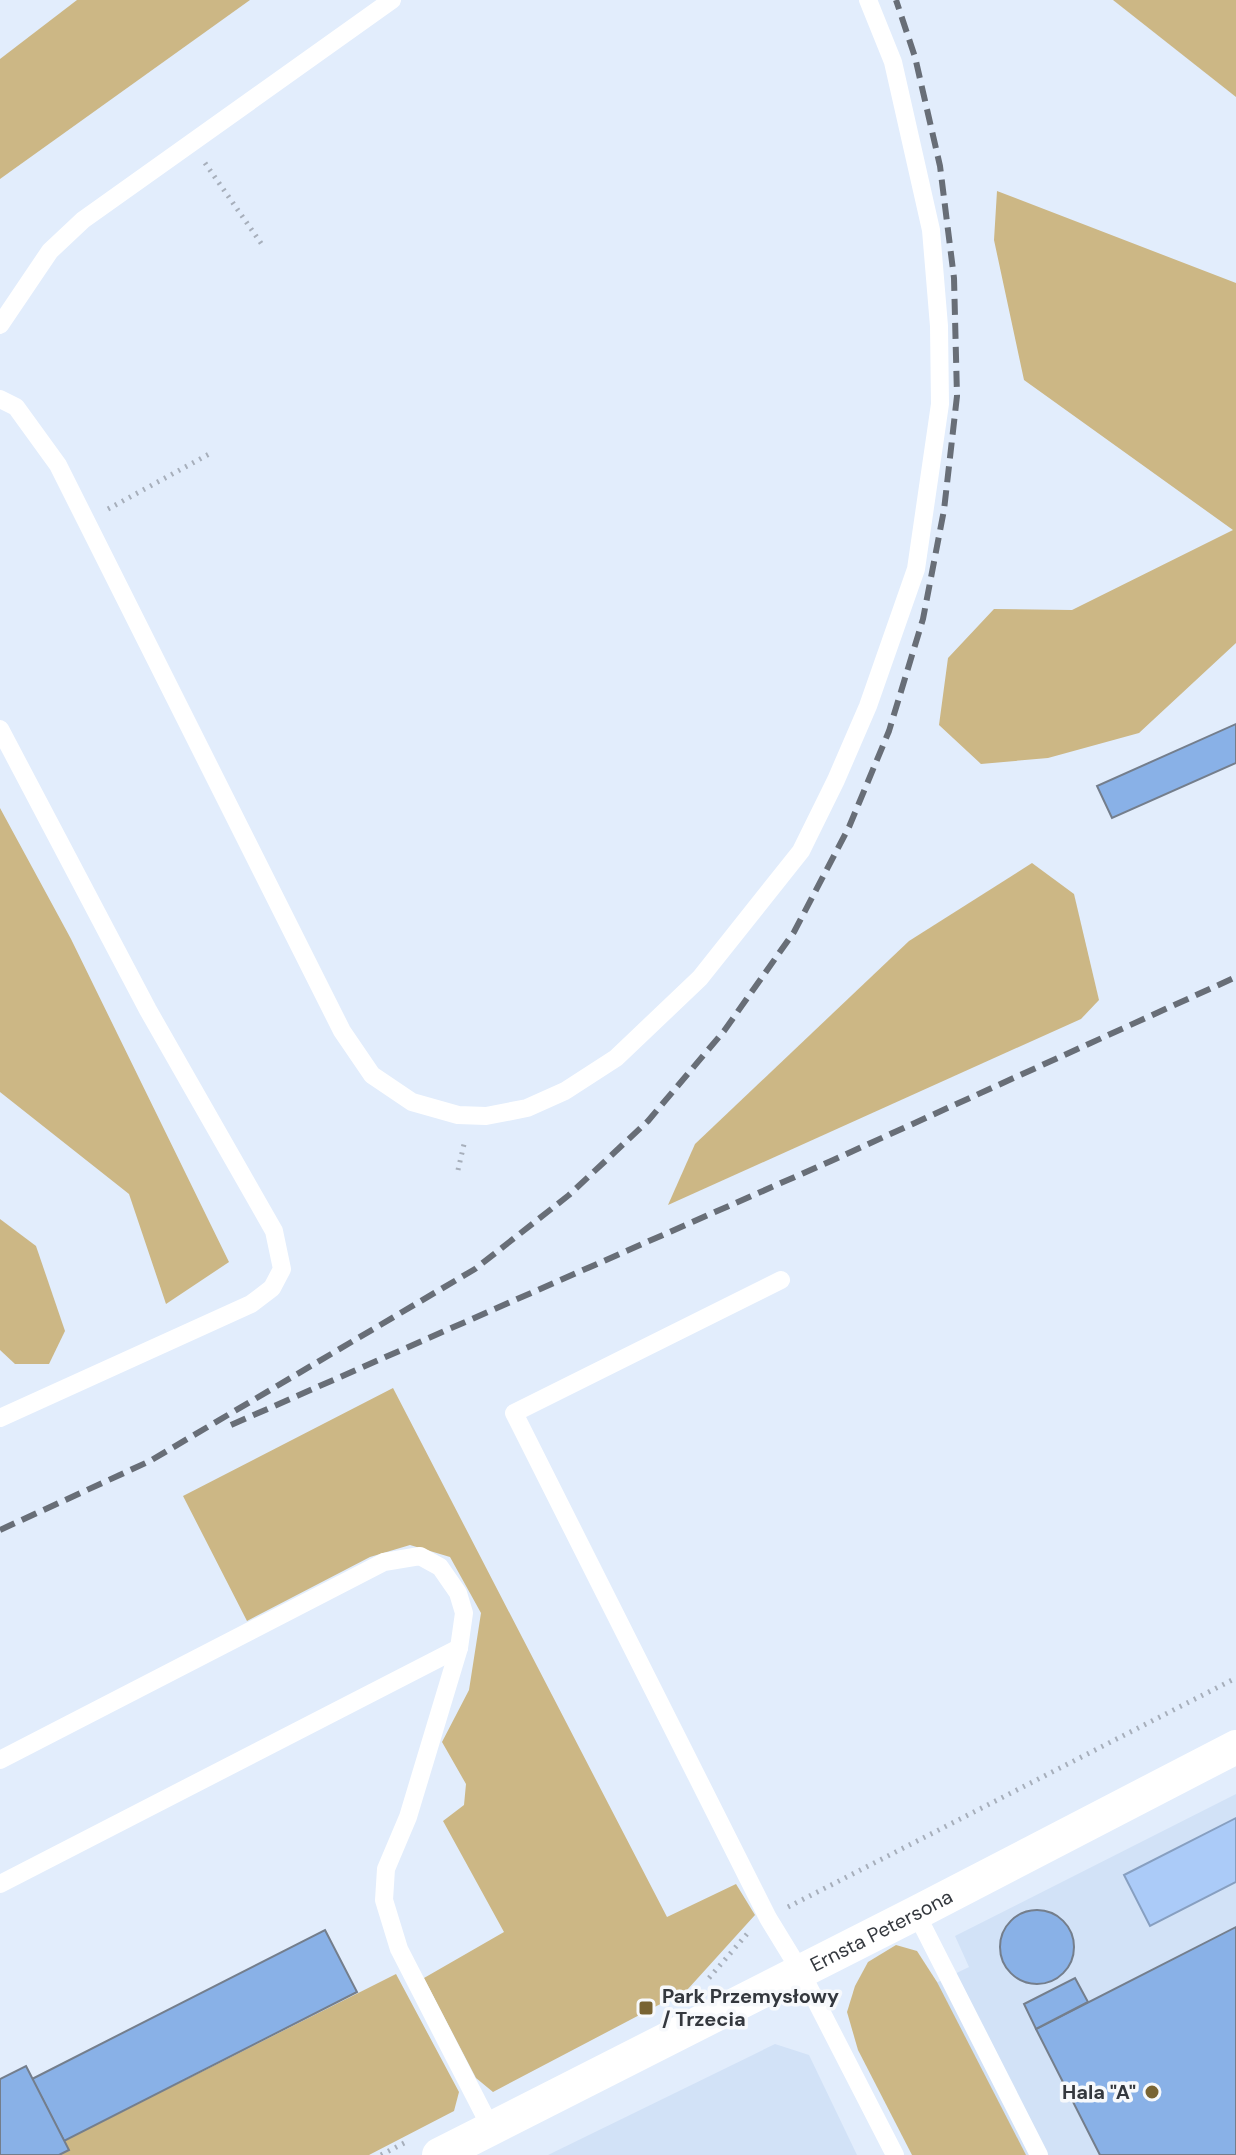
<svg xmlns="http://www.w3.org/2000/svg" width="1236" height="2155" viewBox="0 0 1236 2155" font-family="'DM Sans',sans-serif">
<rect width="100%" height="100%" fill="#e2edfc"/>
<!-- built -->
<g fill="#d2e2f7">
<polygon points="1236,1794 1236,2155 965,2155 903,1999 969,1967 955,1936"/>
<polygon points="775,2044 809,2055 857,2155 548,2155"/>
</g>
<!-- green -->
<g fill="#ccb785">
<polygon points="77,0 250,0 0,179 0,59"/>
<polygon points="1113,0 1236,0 1236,97"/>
<polygon points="997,191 1236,283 1236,643 1139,733 1048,758 981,764 939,725 948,658 994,609 1072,610 1233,530 1024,380 994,240"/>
<polygon points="0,808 71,939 229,1262 166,1304 129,1194 0,1092"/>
<polygon points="1032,863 1074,894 1099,1000 1081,1019 668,1205 695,1144 909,941"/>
<polygon points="0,1219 36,1246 65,1331 49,1364 15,1364 0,1350"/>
<polygon points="393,1388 667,1917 736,1884 755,1915 687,1990 493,2092 476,2078 424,1978 504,1932 443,1821 464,1805 466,1784 442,1742 469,1690 481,1613 450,1557 410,1545 370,1557 247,1621 183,1496"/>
<polygon points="896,1945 917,1951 937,1982 1026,2155 912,2155 858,2050 847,2012 855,1986 868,1962"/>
<polygon points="396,1974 459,2092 454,2111 369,2155 59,2155 69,2150 64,2141"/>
</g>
<!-- water -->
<polygon fill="#abcbf8" stroke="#879fc0" stroke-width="2" points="1236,1818 1236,1882 1150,1926 1124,1875"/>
<!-- building -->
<g fill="#89b1e7" stroke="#747e8c" stroke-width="2">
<polygon points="1236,724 1236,763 1112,818 1097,786"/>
<circle cx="1037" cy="1947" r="37"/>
<polygon points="1236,1927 1236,2155 1100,2155 1036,2029"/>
<polygon points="325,1930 357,1992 64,2141 32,2079"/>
<polygon points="1075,1978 1088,2002 1036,2029 1024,2004"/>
<polygon points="26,2066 69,2150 59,2155 0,2155 0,2079"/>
</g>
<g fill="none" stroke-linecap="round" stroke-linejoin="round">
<!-- path -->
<g stroke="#a7afbb" stroke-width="5" stroke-dasharray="2 6" stroke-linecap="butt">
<polyline points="205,163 263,246"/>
<polyline points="108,509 211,453"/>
<polyline points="458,1170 465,1140"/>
<polyline points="788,1907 1236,1678"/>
<polyline points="709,1978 747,1934"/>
<polyline points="381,2155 408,2141"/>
</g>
<!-- lane -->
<g stroke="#fff" stroke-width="18">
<polyline points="0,325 50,251 83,220 392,0"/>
<polyline points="0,399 16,407 58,465 342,1031 372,1075 412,1102 458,1115 486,1116 527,1108 565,1091 616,1058 700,978 801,851 836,780 868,706 916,569 940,404 939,326 931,230 893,62 868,0"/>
<polyline points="0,729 148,1010 274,1231 282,1269 272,1288 251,1304 0,1418"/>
<polyline points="781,1280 514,1413 768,1918 801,1972 895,2155"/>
<polyline points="0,1760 384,1562 420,1556 440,1567 458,1593 464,1613 459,1648 408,1817 386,1869 384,1900 399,1949 491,2128"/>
<polyline points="0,1884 459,1648"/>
<polyline points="916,1913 1039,2155"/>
</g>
<!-- street -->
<path stroke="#fff" stroke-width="34" id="s1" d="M439,2155l477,-242 320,-166"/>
<!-- rail -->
<g stroke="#686e77" stroke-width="6" stroke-dasharray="16 8" stroke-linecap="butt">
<polyline points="231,1425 831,1161 1236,977"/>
<polyline points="0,1530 150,1461 475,1269 569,1195 648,1121 724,1031 794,932 849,827 889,731 923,619 944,510 957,396 954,278 940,166 915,57 896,0"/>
</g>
</g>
<!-- markers -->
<g fill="#796433" stroke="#f7f9fc" stroke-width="3">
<rect x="638" y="2000" width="16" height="16" rx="4"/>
<circle cx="1152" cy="2092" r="8"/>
</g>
<g text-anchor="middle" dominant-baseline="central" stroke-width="7" stroke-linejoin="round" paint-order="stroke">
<!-- street labels -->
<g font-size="20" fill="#34383e" stroke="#f7f9fc">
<text stroke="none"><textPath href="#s1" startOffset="496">Ernsta Petersona</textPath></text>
</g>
<!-- poi labels -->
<g font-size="20" font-weight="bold" fill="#34383e" stroke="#f7f9fc" text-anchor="start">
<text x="662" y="1996">Park Przemysłowy<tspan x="662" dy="23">/ Trzecia</tspan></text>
<text x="1136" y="2092" text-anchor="end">Hala "A"</text>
</g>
</g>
</svg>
